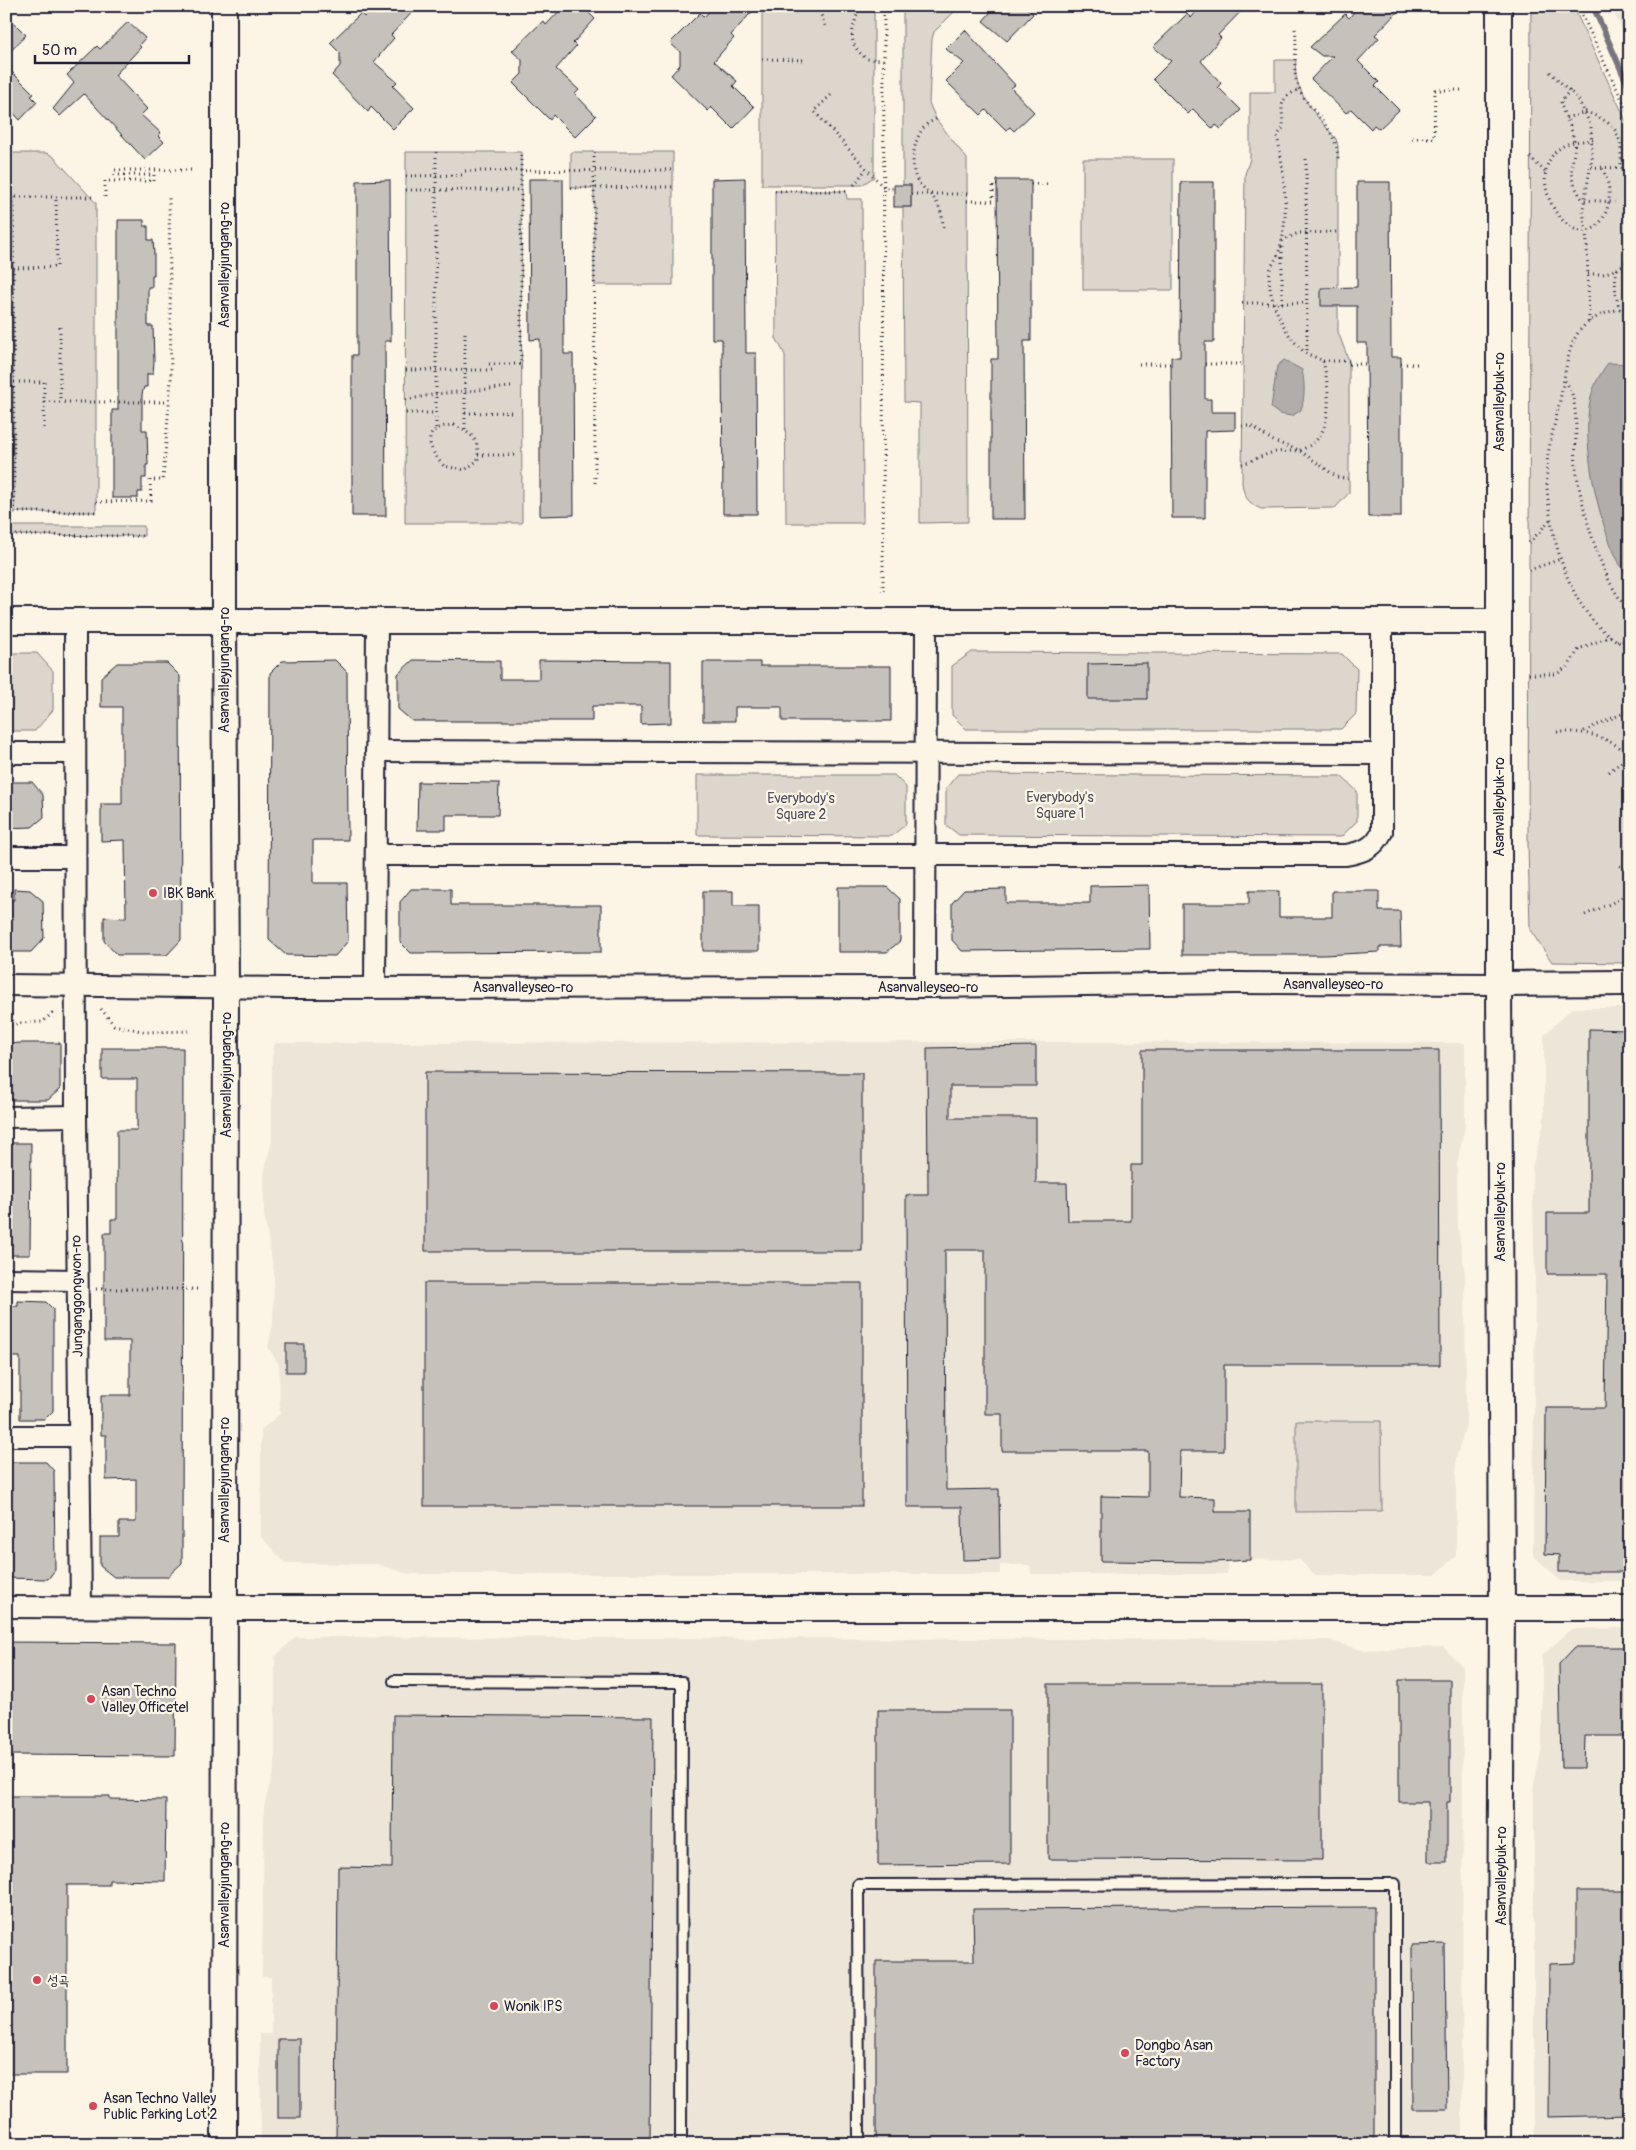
<svg xmlns="http://www.w3.org/2000/svg" width="1636" height="2150" viewBox="0 0 1636 2150" font-family="Pangolin,'Poor Story',sans-serif">
<rect width="100%" height="100%" fill="#fcf5e5"/>
<filter id="ink" filterUnits="userSpaceOnUse"><feTurbulence type="fractalNoise" baseFrequency=".02" numOctaves="2"/><feDisplacementMap in="SourceGraphic" scale="10" xChannelSelector="R" yChannelSelector="G"/><feConvolveMatrix kernelMatrix="1 2 1 2 8 2 1 2 1" color-interpolation-filters="sRGB"/></filter>
<g filter="url(#ink)">
<!-- built -->
<g fill="#ece5d8">
<polygon points="1611,6 1630,6 1630,47"/>
<polygon points="1572,1008 1630,1008 1630,1581 1561,1581 1533,1555 1535,1278 1532,1168 1544,1123 1544,1035"/>
<polygon points="1099,1042 1465,1043 1465,1126 1457,1164 1458,1228 1465,1274 1466,1425 1456,1458 1456,1556 1435,1575 1314,1575 1299,1559 1228,1560 1227,1574 1031,1574 1030,1565 1000,1565 1000,1574 409,1574 376,1564 285,1563 261,1537 261,1430 280,1414 279,1365 268,1347 273,1324 274,1272 264,1215 264,1173 272,1141 272,1058 275,1043"/>
<polygon points="1630,1628 1630,2144 1534,2144 1534,1783 1542,1748 1542,1656 1571,1629"/>
<polygon points="295,1637 1328,1640 1362,1650 1443,1647 1463,1667 1462,2132 1459,2144 261,2144 260,2034 271,2034 271,1977 262,1977 264,1807 275,1765 275,1657"/>
</g>
<!-- green -->
<g fill="#dcd6cc" stroke="#7f7c84">
<polygon points="762,6 874,6 874,177 862,185 762,185"/>
<polygon points="903,6 960,6 934,32 932,39 929,103 936,119 967,159 968,522 920,523 920,403 904,402 903,207 911,207 911,186 903,185"/>
<polygon points="1531,6 1573,6 1630,129 1630,963 1552,962 1530,930 1528,844"/>
<path d="M1275,60h21c-5,32 22,56 40,79l2,7v186l11,29v132l-14,15 -74,1c-13,-6 -17,-12 -19,-26l3,-309 5,-15v-67h25z"/>
<polygon points="406,152 521,152 522,523 405,523"/>
<polygon points="571,152 673,152 673,285 594,285 594,188 571,188"/>
<polygon points="6,153 46,153 53,156 96,203 96,512 14,512 13,198 6,197"/>
<rect x="1083" y="159" width="90" height="131"/>
<polygon points="775,191 846,191 847,199 862,199 863,523 786,523 785,355 776,338"/>
<polygon points="6,526 144,526 144,536 6,535"/>
<polygon points="972,652 1342,654 1357,669 1356,714 1341,729 966,729 952,715 952,666"/>
<polygon points="6,653 37,653 53,671 53,710 35,731 6,731"/>
<polygon points="958,774 1341,776 1357,791 1357,821 1341,837 959,835 946,825 946,788"/>
<polygon points="697,775 894,775 906,787 906,824 892,836 697,835"/>
<polygon points="1296,1421 1381,1421 1382,1511 1296,1512"/>
</g>
<!-- water -->
<g fill="#b2adab" stroke="#78757e">
<path d="M1284,360l18,10c3,15 3,26 -1,40l-9,6 -13,-2 -8,-6 6,-42z"/>
<path d="M1608,363l22,1v216c-29,-36 -51,-138 -39,-183 3,-13 9,-23 17,-34z"/>
</g>
<g fill="none" stroke-linecap="round" stroke-linejoin="round">
<!-- stream -->
<polyline stroke="#78757e" stroke-width="6" points="1593,6 1630,90"/>
</g>
<!-- building -->
<g fill="#c6c1bb" stroke="#22223b">
<polygon points="375,6 418,6 391,35 394,38 374,62 397,82 393,86 414,108 393,129 371,107 368,112 332,75 340,66 340,53 330,43 361,13 364,17"/>
<polygon points="564,6 582,6 595,19 573,43 576,46 556,69 579,90 575,94 596,116 575,137 553,115 550,120 513,83 522,74 522,60 512,51 543,21 546,25"/>
<polygon points="714,6 757,6 731,35 734,38 714,61 737,81 733,86 754,107 733,129 711,107 708,111 671,75 680,65 680,52 670,43 700,13 704,17"/>
<polygon points="996,6 1025,6 1033,14 1007,41 983,21"/>
<polygon points="1201,6 1246,6 1218,35 1221,38 1201,61 1221,83 1218,87 1241,110 1221,129 1216,125 1213,129 1193,109 1188,114 1153,79 1171,61 1153,47 1187,14 1191,18"/>
<polygon points="1359,6 1403,6 1375,35 1379,38 1358,61 1379,82 1375,86 1399,110 1379,129 1374,125 1371,129 1351,109 1346,113 1311,79 1333,56 1322,56 1310,47 1345,14 1349,18"/>
<polygon points="6,15 26,35 6,56"/>
<polygon points="128,22 145,38 139,45 141,47 115,75 147,109 141,115 161,133 158,136 164,142 145,160 84,94 60,116 53,109 74,83 67,75 97,46 100,49"/>
<polygon points="965,30 1015,85 1011,88 1034,112 1014,131 1010,127 1006,130 986,110 981,115 946,81 964,63 946,49"/>
<polygon points="6,66 34,94 31,96 37,102 20,120 6,105"/>
<polygon points="745,178 746,353 756,353 757,514 723,514 722,339 712,339 712,179"/>
<polygon points="529,179 563,179 564,354 573,354 574,515 540,516 540,339 530,340"/>
<polygon points="390,180 391,341 385,341 386,516 352,516 352,355 357,355 357,181"/>
<polygon points="997,180 1031,180 1031,341 1024,341 1025,519 991,519 991,359 998,359"/>
<polygon points="1181,182 1214,182 1214,342 1205,342 1205,399 1211,399 1211,412 1235,412 1235,430 1205,431 1205,518 1172,518 1171,357 1180,357"/>
<polygon points="1357,182 1390,182 1391,357 1401,357 1401,517 1368,517 1367,343 1357,343 1357,306 1321,306 1321,288 1357,287"/>
<rect x="894" y="185" width="17" height="22"/>
<polygon points="118,220 144,220 144,226 148,226 148,240 153,240 154,253 154,275 152,275 152,287 148,287 148,326 153,326 154,361 153,374 147,374 147,387 144,387 142,394 142,430 147,430 148,465 146,465 146,478 142,478 142,492 138,492 138,498 112,498 112,410 118,410"/>
<polygon points="335,660 347,672 348,840 313,840 313,883 347,883 348,941 335,956 286,955 269,940 270,673 282,661"/>
<polygon points="413,660 500,661 500,679 539,679 539,660 671,661 671,723 641,724 641,706 592,706 592,721 412,721 398,709 398,674"/>
<polygon points="703,662 760,662 760,666 891,666 891,721 782,721 782,707 735,707 735,721 703,721"/>
<polygon points="117,663 167,663 180,676 181,940 167,955 117,955 104,941 104,917 126,918 125,840 101,841 101,804 122,804 122,707 101,707 101,677"/>
<polygon points="1147,663 1147,699 1088,699 1088,664"/>
<polygon points="6,782 32,782 43,795 44,817 32,827 6,828"/>
<polygon points="418,782 499,783 498,815 446,815 446,830 417,830"/>
<polygon points="1149,885 1150,949 962,951 952,940 952,903 964,890 1006,889 1006,903 1090,903 1090,886"/>
<polygon points="838,887 887,887 900,899 900,941 887,952 838,952"/>
<polygon points="14,889 30,890 43,901 44,938 31,952 6,952 6,900 14,900"/>
<polygon points="411,889 451,889 451,905 601,905 601,952 411,953 400,942 400,902"/>
<polygon points="703,891 733,891 733,906 759,906 759,951 703,951"/>
<polygon points="1249,891 1279,891 1279,917 1332,917 1332,891 1379,891 1379,911 1400,911 1401,947 1379,947 1379,952 1324,955 1182,955 1182,904 1249,904"/>
<polygon points="1589,1029 1630,1030 1630,1572 1559,1572 1559,1555 1545,1554 1546,1408 1605,1408 1607,1274 1547,1274 1547,1213 1589,1213"/>
<polygon points="20,1043 60,1043 60,1089 48,1100 6,1100 6,1044"/>
<polygon points="1036,1046 1036,1086 950,1086 950,1118 1036,1118 1036,1183 1067,1183 1068,1221 1131,1221 1131,1165 1142,1165 1142,1050 1439,1050 1440,1365 1224,1365 1224,1451 1180,1451 1179,1497 1215,1498 1215,1512 1250,1512 1250,1560 1215,1562 1101,1561 1101,1496 1148,1497 1148,1451 1002,1451 1002,1414 985,1414 985,1250 945,1250 946,1490 999,1489 1000,1559 963,1560 962,1507 907,1507 906,1195 928,1195 927,1048"/>
<polygon points="102,1048 183,1048 182,1563 167,1577 114,1577 100,1566 100,1537 119,1537 119,1522 136,1522 136,1479 106,1480 106,1435 101,1435 101,1395 130,1395 130,1341 104,1341 104,1233 111,1233 111,1219 117,1219 117,1130 137,1130 137,1079 102,1079"/>
<polygon points="425,1072 862,1073 862,1251 425,1251"/>
<polygon points="6,1143 31,1143 30,1255 6,1255"/>
<rect x="424" y="1283" width="438" height="223"/>
<polygon points="18,1301 46,1302 53,1309 53,1411 45,1419 20,1419 20,1357 6,1357 6,1306 18,1306"/>
<rect x="286" y="1344" width="18" height="28"/>
<polygon points="6,1462 46,1462 54,1471 55,1570 48,1579 6,1578"/>
<polygon points="6,1642 176,1643 175,1756 6,1755"/>
<polygon points="1575,1647 1630,1647 1630,1736 1585,1736 1584,1768 1561,1768 1559,1664"/>
<polygon points="1399,1680 1450,1680 1450,1802 1447,1802 1447,1862 1428,1862 1428,1802 1399,1802"/>
<polygon points="1048,1684 1322,1684 1322,1860 1048,1859"/>
<polygon points="878,1710 1010,1710 1010,1864 878,1865"/>
<polygon points="393,1715 653,1717 650,2144 336,2144 338,1867 392,1868"/>
<polygon points="6,1796 110,1796 110,1799 166,1800 165,1881 109,1880 109,1885 67,1885 67,2074 6,2074"/>
<polygon points="1576,1891 1630,1891 1630,2115 1548,2117 1549,1964 1576,1963"/>
<polygon points="1374,1907 1374,2144 876,2144 876,1961 974,1961 973,1909"/>
<polygon points="1445,1944 1447,2109 1413,2109 1412,1945"/>
<rect x="278" y="2039" width="22" height="79"/>
</g>
<g fill="none" stroke-linecap="round" stroke-linejoin="round">
<!-- service casing -->
<g stroke="#22223b" stroke-width="14">
<g id="service">
<polyline points="394,1681 682,1682 681,2144"/>
<polyline points="859,2144 858,1885 1342,1884 1395,1884 1395,2144"/>
</g>
</g>
<!-- minor casing -->
<g stroke="#22223b" stroke-width="24">
<g id="minor">
<polyline points="75,621 76,1116 81,1607"/>
<polyline points="376,751 1382,754"/>
<polyline points="6,753 75,753"/>
<path d="M376,855h970c17,-3 28,-7 36,-23v-211"/>
<polyline points="6,857 75,857"/>
<polyline points="6,985 286,988 925,987 1235,983 1499,984"/>
<polyline points="375,987 377,621"/>
<polyline points="925,987 926,622"/>
<polyline points="6,1117 76,1116"/>
<polyline points="6,1279 77,1280"/>
<polyline points="6,1436 79,1436"/>
<polyline points="6,1607 223,1608"/>
</g>
</g>
<!-- tertiary casing -->
<g stroke="#22223b" stroke-width="28">
<g id="tertiary">
<polyline points="6,621 1499,621"/>
<polyline points="1499,984 1630,983"/>
<polyline points="223,1608 1630,1608"/>
<polyline points="224,2144 226,986 224,621 224,6"/>
<polyline points="1499,2144 1502,1608 1499,984 1499,6"/>
</g>
</g>
<!-- path -->
<g stroke="#22223b" stroke-width="3" stroke-dasharray="1 4" stroke-linecap="butt">
<polyline points="818,6 826,29"/>
<path d="M860,6c-7,23 -16,36 7,53l17,1"/>
<polyline points="1578,6 1630,117"/>
<path d="M1295,29c3,17 -3,39 2,54 10,30 40,41 41,76"/>
<polyline points="762,59 804,60"/>
<polyline points="1550,72 1578,99 1591,126 1592,158 1583,209 1587,243 1589,322"/>
<path d="M1570,90l-9,12c1,11 8,19 11,30 9,30 -13,34 11,68l32,2"/>
<polyline points="831,95 814,111 884,188 894,188"/>
<path d="M1566,118l20,-6c33,12 36,23 35,56"/>
<path d="M936,119c-3,2 -7,3 -10,6 -12,11 -17,41 -9,55 3,6 9,9 13,14 10,10 13,22 13,35"/>
<polyline points="1412,138 1434,138 1435,90 1463,90"/>
<path d="M1593,140c-8,1 -18,1 -26,4 -57,27 13,129 39,68 6,-15 3,-31 -4,-44"/>
<polyline points="436,152 436,428"/>
<polyline points="594,152 595,484"/>
<polyline points="1530,157 1546,173"/>
<polyline points="1306,159 1307,353"/>
<polyline points="1591,167 1621,168 1630,176"/>
<polyline points="465,171 673,170"/>
<polyline points="406,176 465,175"/>
<polyline points="1031,184 1050,184"/>
<polyline points="854,185 866,169"/>
<polyline points="571,188 673,187"/>
<polyline points="406,190 521,190"/>
<polyline points="775,191 846,191"/>
<polyline points="911,194 967,194"/>
<polyline points="6,197 92,197"/>
<polyline points="13,197 14,512 96,512"/>
<polyline points="105,197 105,181 154,181 154,175 115,175 115,170 194,170"/>
<polyline points="967,201 993,201 993,185 997,185"/>
<polyline points="1282,241 1298,233 1339,232"/>
<polyline points="1282,247 1282,303"/>
<polyline points="13,268 57,267 56,197"/>
<polyline points="1617,269 1630,260"/>
<path d="M1588,274h15l14,-5c-3,14 -2,26 3,40"/>
<polyline points="1242,303 1307,303"/>
<path d="M1630,307c-64,11 -59,40 -70,93 -4,21 -11,42 -13,63 -3,51 15,128 52,164 9,8 20,16 31,22"/>
<polyline points="60,327 60,402"/>
<polyline points="465,333 465,431"/>
<polyline points="1323,361 1349,361"/>
<polyline points="489,364 521,364 521,152"/>
<polyline points="1139,364 1171,364"/>
<polyline points="1205,364 1242,364"/>
<polyline points="1349,364 1367,364"/>
<polyline points="1401,364 1419,364"/>
<polyline points="406,370 494,370"/>
<path d="M1565,381c16,18 9,61 11,85 3,34 27,123 54,144"/>
<polyline points="14,382 44,382 44,428"/>
<polyline points="406,400 436,394 511,387"/>
<polyline points="6,402 14,402"/>
<polyline points="44,402 168,402"/>
<polyline points="406,413 436,413"/>
<polyline points="465,413 514,412"/>
<path d="M454,425c18,10 25,12 24,35l-13,10 -21,-4c-18,-19 -23,-39 10,-41z"/>
<polyline points="1242,426 1251,426 1275,442 1299,450 1337,477 1349,479"/>
<polyline points="478,455 514,455"/>
<path d="M1242,464c10,-3 19,-8 29,-11 11,-3 24,0 34,-5 31,-13 24,-62 18,-87 -5,-3 -12,-5 -17,-8 -20,-14 -41,-58 -36,-82 1,-6 6,-11 8,-17 5,-12 6,-26 7,-38 1,-21 -3,-60 -8,-80l6,-8c1,-19 -9,-29 18,-39"/>
<polyline points="96,502 151,501 150,480 163,480 171,379 169,197"/>
<polyline points="6,512 14,512"/>
<polyline points="6,535 144,536"/>
<polyline points="1529,543 1550,520"/>
<polyline points="1529,570 1561,559"/>
<polyline points="883,591 884,6"/>
<polyline points="1617,641 1630,641"/>
<polyline points="1529,674 1557,674 1569,665 1579,649 1611,636"/>
<polyline points="1584,731 1626,712 1630,707"/>
<path d="M1557,732c33,-1 46,4 73,22"/>
<polyline points="1609,772 1630,755"/>
<polyline points="1620,866 1630,872"/>
<polyline points="1585,915 1612,903 1630,892"/>
<polyline points="101,1009 114,1025 146,1032 192,1031"/>
<polyline points="6,1027 18,1023 43,1022 55,1010"/>
<polyline points="96,1289 198,1289"/>
</g>
<!-- service -->
<use href="#service" stroke="#fcf5e5" stroke-width="10"/>
<!-- minor -->
<use href="#minor" stroke="#fcf5e5" stroke-width="20"/>
<!-- tertiary -->
<use href="#tertiary" stroke="#fcf5e5" stroke-width="24"/>
</g>
</g>
<!-- markers -->
<g fill="#d1495b" stroke="#fcf5e5" stroke-width="2">
<circle cx="153" cy="893" r="5"/>
<circle cx="91" cy="1699" r="5"/>
<circle cx="37" cy="1980" r="5"/>
<circle cx="494" cy="2006" r="5"/>
<circle cx="1125" cy="2053" r="5"/>
<circle cx="93" cy="2106" r="5"/>
</g>
<g text-anchor="middle" dominant-baseline="central" stroke-width="4.5" stroke-linejoin="round" paint-order="stroke">
<!-- street labels -->
<g font-size="14" fill="#22223b" stroke="#fcf5e5">
<text transform="translate(224 265) rotate(-90)">Asanvalleyjungang-ro</text>
<text transform="translate(1499 402) rotate(-90)">Asanvalleybuk-ro</text>
<text transform="translate(224 670) rotate(-90)">Asanvalleyjungang-ro</text>
<text transform="translate(1499 807) rotate(-90)">Asanvalleybuk-ro</text>
<text x="1333" y="984">Asanvalleyseo-ro</text>
<text x="523" y="987">Asanvalleyseo-ro</text>
<text x="928" y="987">Asanvalleyseo-ro</text>
<text transform="translate(226 1075) rotate(-90)">Asanvalleyjungang-ro</text>
<text transform="translate(1500 1212) rotate(-90)">Asanvalleybuk-ro</text>
<text transform="translate(77 1296) rotate(-91)">Junganggongwon-ro</text>
<text transform="translate(224 1480) rotate(-90)">Asanvalleyjungang-ro</text>
<text transform="translate(1501 1876) rotate(-90)">Asanvalleybuk-ro</text>
<text transform="translate(224 1885) rotate(-90)">Asanvalleyjungang-ro</text>
</g>
<!-- park labels -->
<g font-size="14" fill="#504f5f" stroke="#fcf5e5">
<text x="1060" y="797">Everybody's<tspan x="1060" dy="16">Square 1</tspan></text>
<text x="801" y="798">Everybody's<tspan x="801" dy="16">Square 2</tspan></text>
</g>
<!-- poi labels -->
<g font-size="14" fill="#22223b" stroke="#fcf5e5" text-anchor="start">
<text x="163" y="893">IBK Bank</text>
<text x="101" y="1691">Asan Techno<tspan x="101" dy="16">Valley Officetel</tspan></text>
<text x="47" y="1980">성곡</text>
<text x="504" y="2006">Wonik IPS</text>
<text x="1135" y="2045">Dongbo Asan<tspan x="1135" dy="16">Factory</tspan></text>
<text x="103" y="2098">Asan Techno Valley<tspan x="103" dy="16">Public Parking Lot 2</tspan></text>
</g>
</g>
<!-- margin -->
<rect width="1636" height="2150" fill="none" stroke="#fcf5e5" stroke-width="25"/>
<rect x="12" y="12" width="1611" height="2125" fill="none" stroke="#22223b" stroke-width="2" filter="url(#ink)"/>
<!-- scale -->
<path d="M35 55v8h154v-8" fill="none" stroke="#22223b" stroke-width="2.5"/>
<text x="42" y="55" font-size="15" fill="#22223b" stroke="#fcf5e5" stroke-width="4" paint-order="stroke">50 m</text>
</svg>
